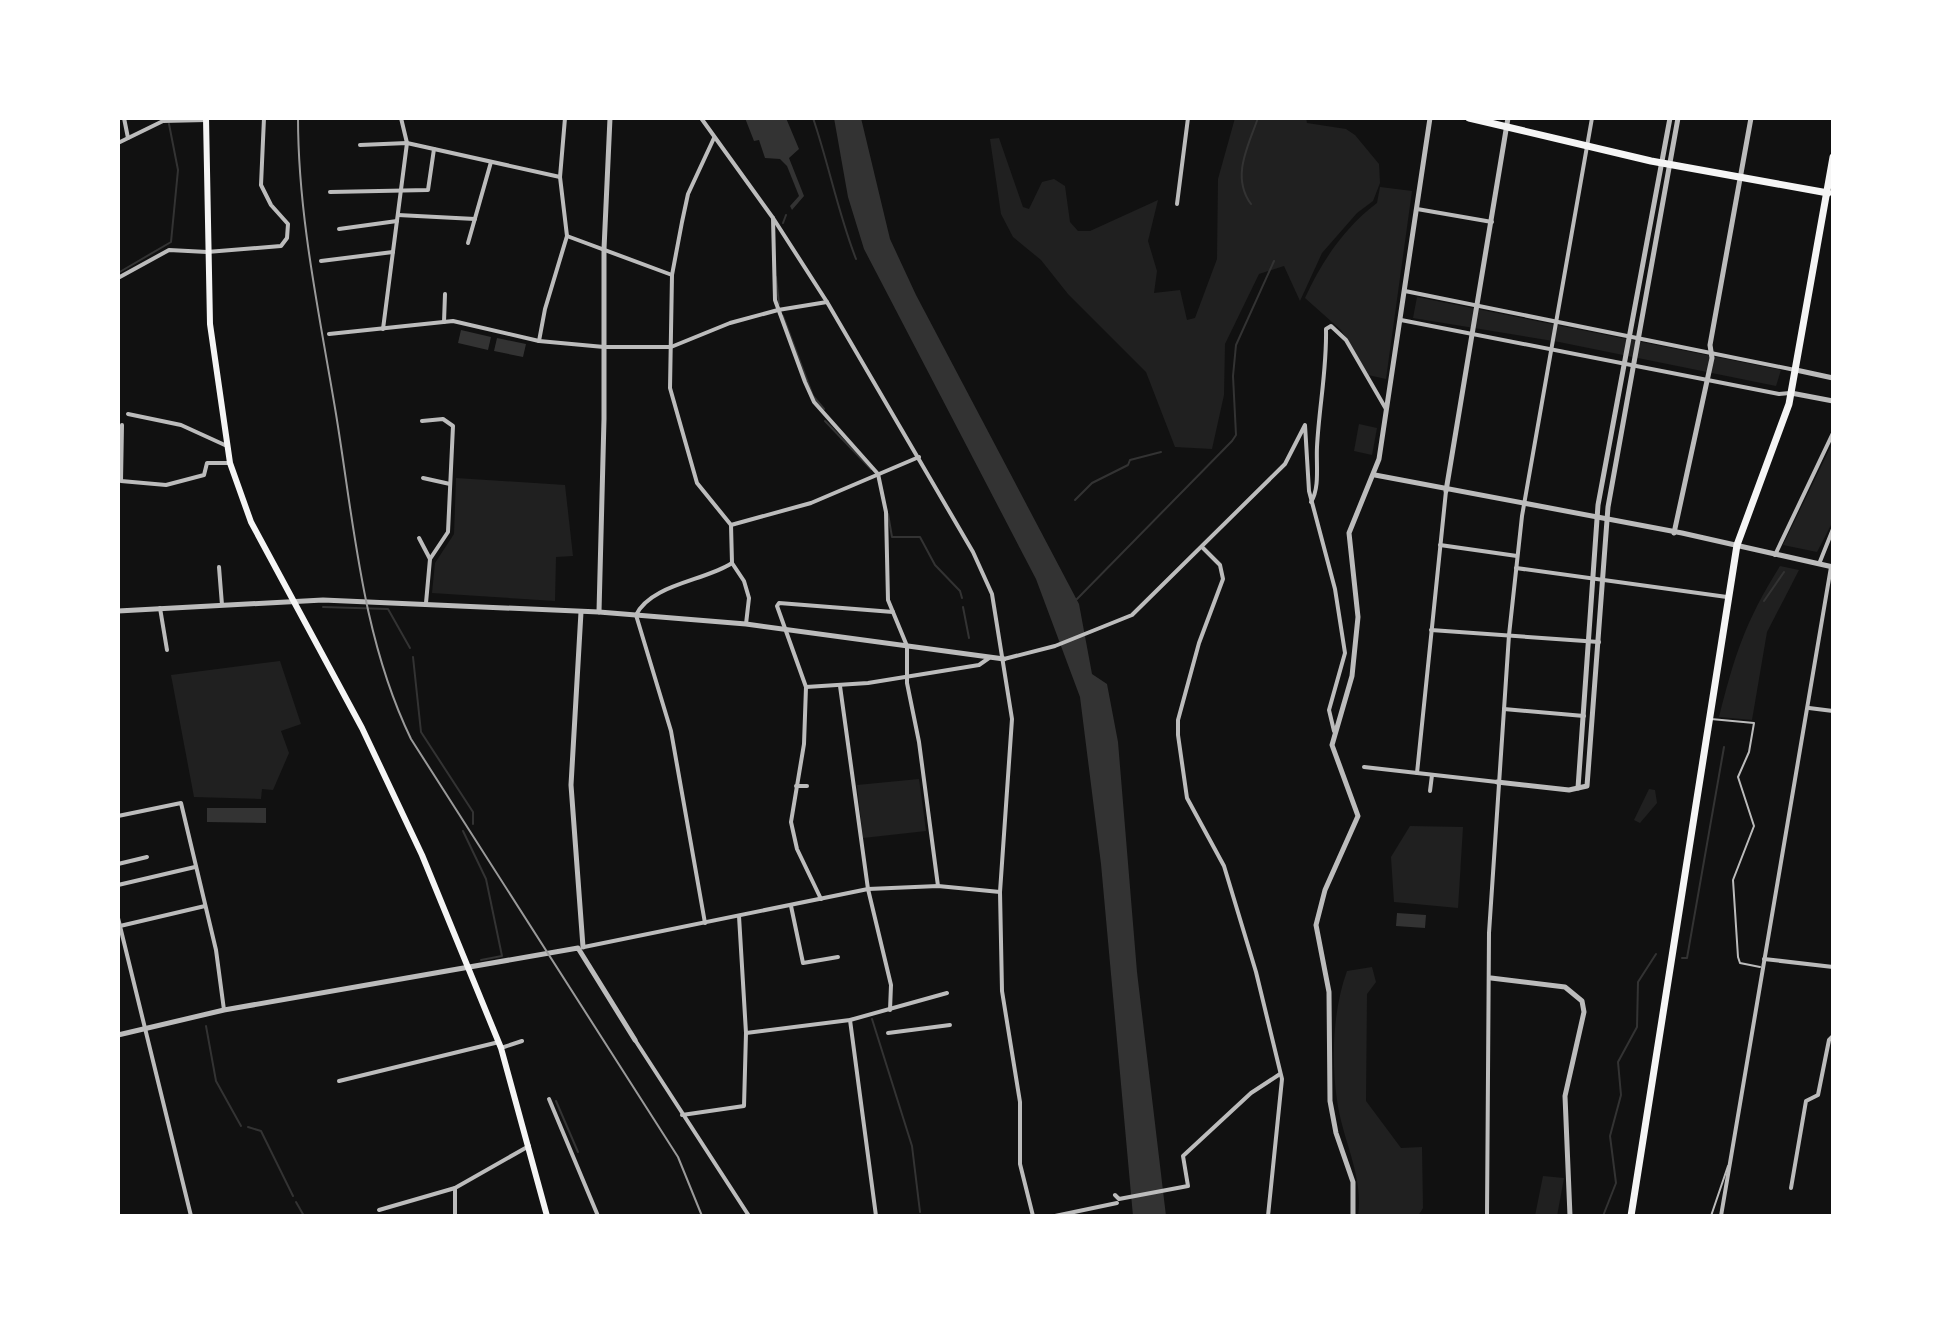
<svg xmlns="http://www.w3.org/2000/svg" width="1951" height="1334" viewBox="0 0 1951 1334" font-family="'Noto Serif',serif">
<rect width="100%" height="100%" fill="#111"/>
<!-- green -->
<g fill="#202020">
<polygon points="1235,118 1306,118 1307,123 1346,129 1355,135 1379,164 1380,183 1373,201 1357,213 1322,253 1300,301 1284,266 1259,274 1225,344 1224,395 1212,449 1175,447 1146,372 1068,294 1041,260 1013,237 1001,214 990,139 999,138 1023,207 1029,209 1042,182 1054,179 1065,186 1070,222 1078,231 1090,231 1158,200 1148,241 1157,271 1154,293 1180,290 1187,320 1195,318 1217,259 1218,179"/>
<path d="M1380,187l32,4 -26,188 -18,-4 -27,-45 -36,-32c17,-37 39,-70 72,-95z"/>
<polygon points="1417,297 1781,370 1776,386 1559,342 1413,318"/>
<polygon points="1359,424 1377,428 1372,455 1354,451"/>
<polygon points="1833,442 1833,521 1817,552 1783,545"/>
<polygon points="456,478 565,485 573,556 556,557 555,601 432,593 435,563 454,534"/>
<path d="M1780,566l19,4 -32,62 -15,88 -33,-3c16,-63 26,-95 61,-151z"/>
<polygon points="280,661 301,724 281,731 289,753 273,790 262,789 261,799 194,797 171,675"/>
<polygon points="919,779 926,831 863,838 857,785"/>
<polygon points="1649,789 1655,790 1657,803 1640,823 1634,820"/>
<polygon points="1410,826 1463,827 1458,908 1394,902 1391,857"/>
<path d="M1372,967l4,15 -9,12 -1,107 35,47 21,-1 1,61 -5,8h-60c6,-40 -16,-77 -21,-116 -6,-41 -4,-91 10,-129z"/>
<polygon points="1543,1176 1564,1178 1557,1216 1535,1216"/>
</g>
<!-- water -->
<g fill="#333">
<polygon points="745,118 786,118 799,149 789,158 804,196 792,210 790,206 799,196 787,166 780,159 765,158 759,140 754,141"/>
<polygon points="834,118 861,118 890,239 916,295 1079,604 1092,674 1107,684 1118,742 1137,972 1166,1216 1133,1216 1101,864 1080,697 1036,579 864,249 848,197"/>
<polygon points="461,330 491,337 488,350 458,343"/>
<polygon points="497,338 526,344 523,357 494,351"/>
<polygon points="207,808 266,808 266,823 207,822"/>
<polygon points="1397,913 1426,915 1425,928 1396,926"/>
</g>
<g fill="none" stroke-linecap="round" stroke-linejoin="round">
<!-- stream -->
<g stroke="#333" stroke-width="2">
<path d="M813,118c16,47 25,95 43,141"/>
<path d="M1251,204c-20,-27 -3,-58 7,-86"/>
<polyline points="783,223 786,215"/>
<polyline points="118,273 171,242 178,170 169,124"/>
<polyline points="776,277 779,304"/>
<polyline points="783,316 813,396 824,409"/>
<polyline points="825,421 871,469"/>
<polyline points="1075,500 1092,483 1128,465 1130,460 1161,452"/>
<polyline points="888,514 892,537 920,537 935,565 960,591 962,598"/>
<polyline points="1077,599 1232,441 1236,435 1233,376 1236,345 1274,261"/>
<polyline points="1764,601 1784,572"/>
<polyline points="323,607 388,609 410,648"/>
<polyline points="963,607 969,638"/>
<polyline points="413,657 421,732 473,812 473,824"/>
<polyline points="463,831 486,879 502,956 481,960"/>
<polyline points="1682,958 1687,958 1724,747"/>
<polyline points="872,1019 912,1146 920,1212"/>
<polyline points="206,1026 216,1081 241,1126"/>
<polyline points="556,1101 578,1152"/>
<polyline points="248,1127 261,1131 293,1196"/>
<polyline points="296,1202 304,1216"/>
<polyline points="1603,1216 1616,1183 1610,1136 1621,1095 1618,1062 1637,1027 1638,982 1656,954"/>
</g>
<!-- service -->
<g stroke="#bcbcbc" stroke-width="2">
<polyline points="1711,719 1754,723 1749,752 1738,777 1754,826 1733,880 1738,957 1740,963 1760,967"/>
<polyline points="1711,1216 1728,1166"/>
</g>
<!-- minor -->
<g stroke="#bcbcbc" stroke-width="4">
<polyline points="124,118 128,138"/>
<polyline points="701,118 773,218 827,302 973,552 992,594 1012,719 1000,892 1002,991 1020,1102 1020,1164 1033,1216"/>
<polyline points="714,138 688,194 682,222 672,275 670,388 697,483 731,525 732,563 744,581 749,598 746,624"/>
<polyline points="118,143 163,121 206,120"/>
<polyline points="360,145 407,143 560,177"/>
<polyline points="330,192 428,190 434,149"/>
<polyline points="1177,204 1188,118"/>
<polyline points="1417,209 1492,222"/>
<polyline points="398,215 475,219"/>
<polyline points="773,218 775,300 805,382 814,402 878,474 886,512 888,600 907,646 907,683 919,742 938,886"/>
<polyline points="339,229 397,221"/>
<polyline points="567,236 672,275"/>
<polyline points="468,243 491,162"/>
<polyline points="321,261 393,252"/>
<polyline points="118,278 169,250 207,252 281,246 287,238 288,224 271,205 261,185 264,118"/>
<polyline points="1405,291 1795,370"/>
<polyline points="1401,320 1779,394 1790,393"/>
<polyline points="444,322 445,294"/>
<polyline points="383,329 407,143 401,118"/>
<polyline points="329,334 453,321 539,341 604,347 671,347 730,323 778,310 827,302"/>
<polyline points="539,341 545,309 567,236 560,177 565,118"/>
<polyline points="128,414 181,425 227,446"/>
<polyline points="422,421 443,419 453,426 448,532 430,559 426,603"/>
<polyline points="122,425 121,481 166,485 204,475 207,463 230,463"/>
<polyline points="423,478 450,484"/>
<path d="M1311,502c9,-14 5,-38 6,-55 2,-40 10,-78 9,-118l5,-3 15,14 40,69"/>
<polyline points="731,525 811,503 919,457"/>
<polyline points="419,538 430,559"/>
<polyline points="1440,545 1517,556"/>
<polyline points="1203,548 1220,565 1223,579 1199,643 1178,720 1178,735 1187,798 1224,866 1256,972 1282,1079 1268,1216"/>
<polyline points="1775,555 1833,433"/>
<polyline points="1819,564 1833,529"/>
<polyline points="219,567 222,605"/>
<polyline points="1516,568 1727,597"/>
<polyline points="160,608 167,650"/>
<polyline points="1431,630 1599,642"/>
<polyline points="1004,659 1055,646 1132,615 1285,464 1305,425 1309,491 1335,589 1345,653 1329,710 1334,731"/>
<polyline points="840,686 868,889 891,985 890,1010"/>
<polyline points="806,687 868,683 979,665 989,658"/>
<polyline points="1809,708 1833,711"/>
<polyline points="1504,709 1584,716"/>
<polyline points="1364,767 1497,782"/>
<polyline points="1417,773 1446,491"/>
<polyline points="796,786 807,786"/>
<polyline points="1430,791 1432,775"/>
<polyline points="118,816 181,803 216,950 224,1010"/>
<polyline points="118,864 147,857"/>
<polyline points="118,885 195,867"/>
<polyline points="821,899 797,849 791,822 804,744 806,687 777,606 779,603 893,612"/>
<polyline points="791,906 803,963 838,957"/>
<polyline points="739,916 746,1033 850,1020 947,993"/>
<polyline points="118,918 191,1216"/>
<path d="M705,923l-34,-192 -35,-116c15,-31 69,-34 96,-52"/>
<polyline points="120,926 205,906"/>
<polyline points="584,947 868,889 938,886 1000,892"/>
<polyline points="1764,959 1833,967"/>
<polyline points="850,1020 876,1216"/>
<polyline points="888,1033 950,1025"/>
<polyline points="635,1040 749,1216"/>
<polyline points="501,1048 522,1041"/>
<polyline points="339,1081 499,1042"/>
<polyline points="549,1099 598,1216"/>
<polyline points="682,1115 744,1106 746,1033"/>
<polyline points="1791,1188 1806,1101 1818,1095 1829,1040 1833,1036"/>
<polyline points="1115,1195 1119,1199 1188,1186 1183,1156 1251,1093 1280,1074"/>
<polyline points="379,1210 455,1188"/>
<polyline points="455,1216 455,1188 529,1146"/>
<polyline points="1055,1216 1117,1203"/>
<polyline points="1487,1216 1489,933 1509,635 1522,516 1592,118"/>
<polyline points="1721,1216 1831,567"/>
</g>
<!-- tertiary -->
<g stroke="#bcbcbc" stroke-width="5">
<polyline points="1796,370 1833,378"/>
<polyline points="1791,393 1833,401"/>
<polyline points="1375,475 1682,533 1833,567"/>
<polyline points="1446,491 1508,118"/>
<polyline points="1674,533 1712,358 1710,345 1751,118"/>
<polyline points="118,611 323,600 599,612 746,624 1004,659"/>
<polyline points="581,612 571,785 583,947"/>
<polyline points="599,612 604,419 604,249 610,118"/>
<polyline points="1497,782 1569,790 1587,786 1608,507 1678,118"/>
<polyline points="1578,788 1598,505 1670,118"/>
<polyline points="1491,978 1565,987 1582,1001 1584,1012 1565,1096 1570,1216"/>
<polyline points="118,1035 224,1010 578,948 635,1040"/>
<polyline points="1353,1216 1353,1182 1336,1133 1330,1101 1329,992 1316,925 1325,890 1358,816 1332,745 1352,676 1358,617 1349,533 1379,459 1430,118"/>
</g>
<!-- secondary -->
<polyline stroke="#f5f5f5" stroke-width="6" points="206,118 210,324 230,463 251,522 362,728 422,855 501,1048 547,1216"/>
<!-- trunk -->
<g stroke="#f5f5f5" stroke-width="7">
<polyline points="1469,118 1651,161 1828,193"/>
<polyline points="1631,1216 1737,545 1789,404 1833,157"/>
</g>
<!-- rail -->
<path stroke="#9a9a9a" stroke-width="2" d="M298,118c0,99 22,199 38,296 18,110 26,224 75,325l267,418 24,59"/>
</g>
<!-- border -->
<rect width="1951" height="1334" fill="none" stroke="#ffffff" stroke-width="240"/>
</svg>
